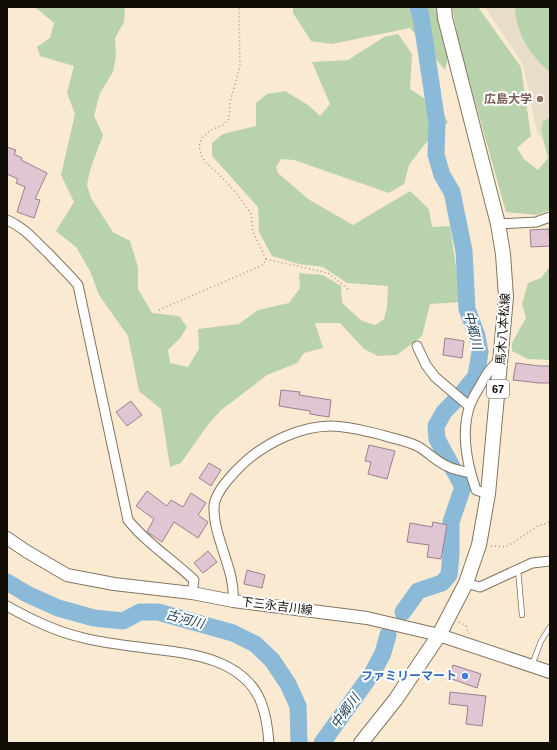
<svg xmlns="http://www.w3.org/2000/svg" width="557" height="750" viewBox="0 0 557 750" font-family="Arial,'Noto Sans JP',sans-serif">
<rect width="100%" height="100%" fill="#faead2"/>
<!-- education -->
<polygon fill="#e8ddc8" points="485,7 550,7 550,147 537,133 523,64"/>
<!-- green -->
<g fill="#b8d2ab">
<polygon points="35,7 124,7 125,9 124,22 115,38 116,56 113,72 100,93 94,116 103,135 90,170 87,185 91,198 113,232 130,241 138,267 138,289 152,313 179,316 187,327 181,337 168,350 170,363 188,367 199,349 198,329 239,324 258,310 289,303 300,288 299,273 323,275 341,286 342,303 362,321 375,325 384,319 387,307 388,286 347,283 323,267 299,264 272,256 259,232 258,207 212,156 212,143 223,134 256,126 256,103 267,94 285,91 308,105 320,116 330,104 312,62 348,60 384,37 398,34 412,54 410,89 439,108 448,122 424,145 409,165 404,184 389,193 294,160 281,159 276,167 278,173 308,199 353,225 410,191 429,209 432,227 450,226 461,302 430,304 422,336 397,355 378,356 364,349 340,323 315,323 323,348 304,353 297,363 267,375 220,411 207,426 181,463 170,467 161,409 139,391 128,336 99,295 90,271 76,247 56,231 74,202 61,175 75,114 67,93 74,66 40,56 37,47 50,38 54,23"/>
<polygon points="293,7 435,7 449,52 445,70 410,28 332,44 311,41 293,13"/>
<polygon points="452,7 478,7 521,67 531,136 517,148 524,159 538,170 548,158 541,130 543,121 550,118 550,210 537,215 506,212 459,44"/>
<path d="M515,7h35v65c-20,-17 -34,-38 -35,-65z"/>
<polygon points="550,266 550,360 528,359 512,351 512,343 526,318 522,304 528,283 541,278"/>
</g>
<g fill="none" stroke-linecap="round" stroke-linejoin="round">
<!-- river -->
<g stroke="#8bb9d8" stroke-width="17">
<polyline points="7,582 27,594 58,608 94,618 123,621 140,612 158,612 233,633 255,644 272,660 288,684 298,706 299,743"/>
<polyline points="403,612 418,591 442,583 449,575 451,555 451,522 463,487 437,439 436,426 444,412 463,392 476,376 480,352 477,336 467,309 464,251 452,192 442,175 436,155 437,123 421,16 418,7"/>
<polyline points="322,743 373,672 383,653 388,635"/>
</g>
</g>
<!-- building -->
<g fill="#e0c5d3" stroke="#9a808e">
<polygon points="7,147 16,150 14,154 22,158 21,160 47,173 35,199 40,200 34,218 17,212 25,187 16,183 18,179 7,174"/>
<polygon points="549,229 550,246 531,247 530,230"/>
<polygon points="445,338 464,341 462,358 443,355"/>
<polygon points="516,363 540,366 550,366 550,383 539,383 513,380"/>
<polygon points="281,390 300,392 299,395 331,400 329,417 310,414 310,411 279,406"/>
<polygon points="131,401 142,415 127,426 116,412"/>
<polygon points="369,445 395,451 387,479 368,474 371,462 365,461"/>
<polygon points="209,463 221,470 211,486 199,478"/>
<polygon points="147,491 167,506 171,500 183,507 191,493 206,503 198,515 208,522 198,538 174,522 162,542 147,532 154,519 136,506"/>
<polygon points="433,522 447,525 441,559 427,557 429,545 407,542 410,523 432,527"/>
<polygon points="208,551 217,562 203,573 194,563"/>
<polygon points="247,570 265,575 262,588 244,584"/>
<polygon points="453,665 481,674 477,688 449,678"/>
<polygon points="450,692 486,696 482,726 466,724 468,706 449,704"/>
</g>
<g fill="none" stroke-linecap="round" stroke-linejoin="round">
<!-- lane casing -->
<g stroke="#847560" stroke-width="6">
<g id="lane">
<polyline points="518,569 522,615"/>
<polyline points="532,665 541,641 550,627"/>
</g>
</g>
<!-- street casing -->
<g stroke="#847560" stroke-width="11">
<g id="street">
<path d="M7,220c17,7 28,21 41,33 10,11 21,21 30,32l50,235c18,23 44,39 66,60l-2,13"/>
<polyline points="498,224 536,222 550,217"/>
<polyline points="417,346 426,365 435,377 469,406"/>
<path d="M488,494l-12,-4c-9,-26 -15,-56 -7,-82 2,-8 7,-15 11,-22 6,-11 11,-20 21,-27"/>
<polyline points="466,583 480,587 532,563 550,561"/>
<path d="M233,601c3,-30 -20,-64 -19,-94 0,-15 22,-37 32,-46 22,-19 55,-35 85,-35 18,0 34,5 51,9 12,4 26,6 37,12 10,6 19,16 30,20 6,3 14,4 21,6"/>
<path d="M7,606c23,13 47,25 73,31 21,6 44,8 66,11 40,5 97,9 115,54 5,13 7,27 8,41"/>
</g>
</g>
<!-- secondary casing -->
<g stroke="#847560" stroke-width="14">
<polyline id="secondary" points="7,538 26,551 67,575 114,584 192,593 233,601 367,618 439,635 550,672"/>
</g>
<!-- primary casing -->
<g stroke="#847560" stroke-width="16">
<polyline id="primary" points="361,743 396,699 439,635 466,583 479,545 488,494 506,297 503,254 498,224 445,18 444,7"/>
</g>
<!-- path -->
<g stroke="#a49886" stroke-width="1.5" stroke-dasharray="1 3" stroke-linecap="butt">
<polyline points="266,259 328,273 348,289"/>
<polyline points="159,310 263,265 266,259 253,232 251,214 237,194 217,172 206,163 201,155 199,146 202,138 211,130 223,125 229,119 230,102 240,66 239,7"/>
<polyline points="491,546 506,547 538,526 550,522"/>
<polyline points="459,622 466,626 469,634"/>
</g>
<!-- lane -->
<use href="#lane" stroke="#fff" stroke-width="4.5"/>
<!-- street -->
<use href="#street" stroke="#fff" stroke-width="9"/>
<!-- secondary -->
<use href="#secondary" stroke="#fff" stroke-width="12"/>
<!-- primary -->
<use href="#primary" stroke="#fff" stroke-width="14"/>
</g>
<!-- markers -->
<circle fill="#8d6e63" stroke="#fff" stroke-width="1.5" cx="540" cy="99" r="4"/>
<circle fill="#3f7fe0" stroke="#fff" stroke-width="1.5" cx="465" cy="676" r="4"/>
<g text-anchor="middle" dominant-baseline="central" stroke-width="4" stroke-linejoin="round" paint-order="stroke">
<!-- shield labels -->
<rect fill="#fff" stroke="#585550" stroke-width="1" x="487" y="380" width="22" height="18" rx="3"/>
<g font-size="11" font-weight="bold" fill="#110c05">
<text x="498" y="389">67</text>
</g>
<!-- education labels -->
<g font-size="12" font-weight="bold" fill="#785e54" stroke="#fff" text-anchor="end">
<text x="532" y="99">広島大学</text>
</g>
<!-- street labels -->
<g font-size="12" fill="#110c05" stroke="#fff">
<text transform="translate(503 329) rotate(-86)">馬木八本松線</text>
<text transform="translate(277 606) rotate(7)">下三永吉川線</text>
</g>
<!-- shop labels -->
<g font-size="12" font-weight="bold" fill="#366cbe" stroke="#fff" text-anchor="end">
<text x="457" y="676">ファミリーマート</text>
</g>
<!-- water labels -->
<g font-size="13" font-style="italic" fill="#143950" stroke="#fff">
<text transform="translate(473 330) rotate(76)">中郷川</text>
<text transform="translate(185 619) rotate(15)">古河川</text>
<text transform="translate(345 711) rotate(-54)">中郷川</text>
</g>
</g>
<!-- border -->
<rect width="557" height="750" fill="none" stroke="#110c05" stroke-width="16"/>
</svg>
